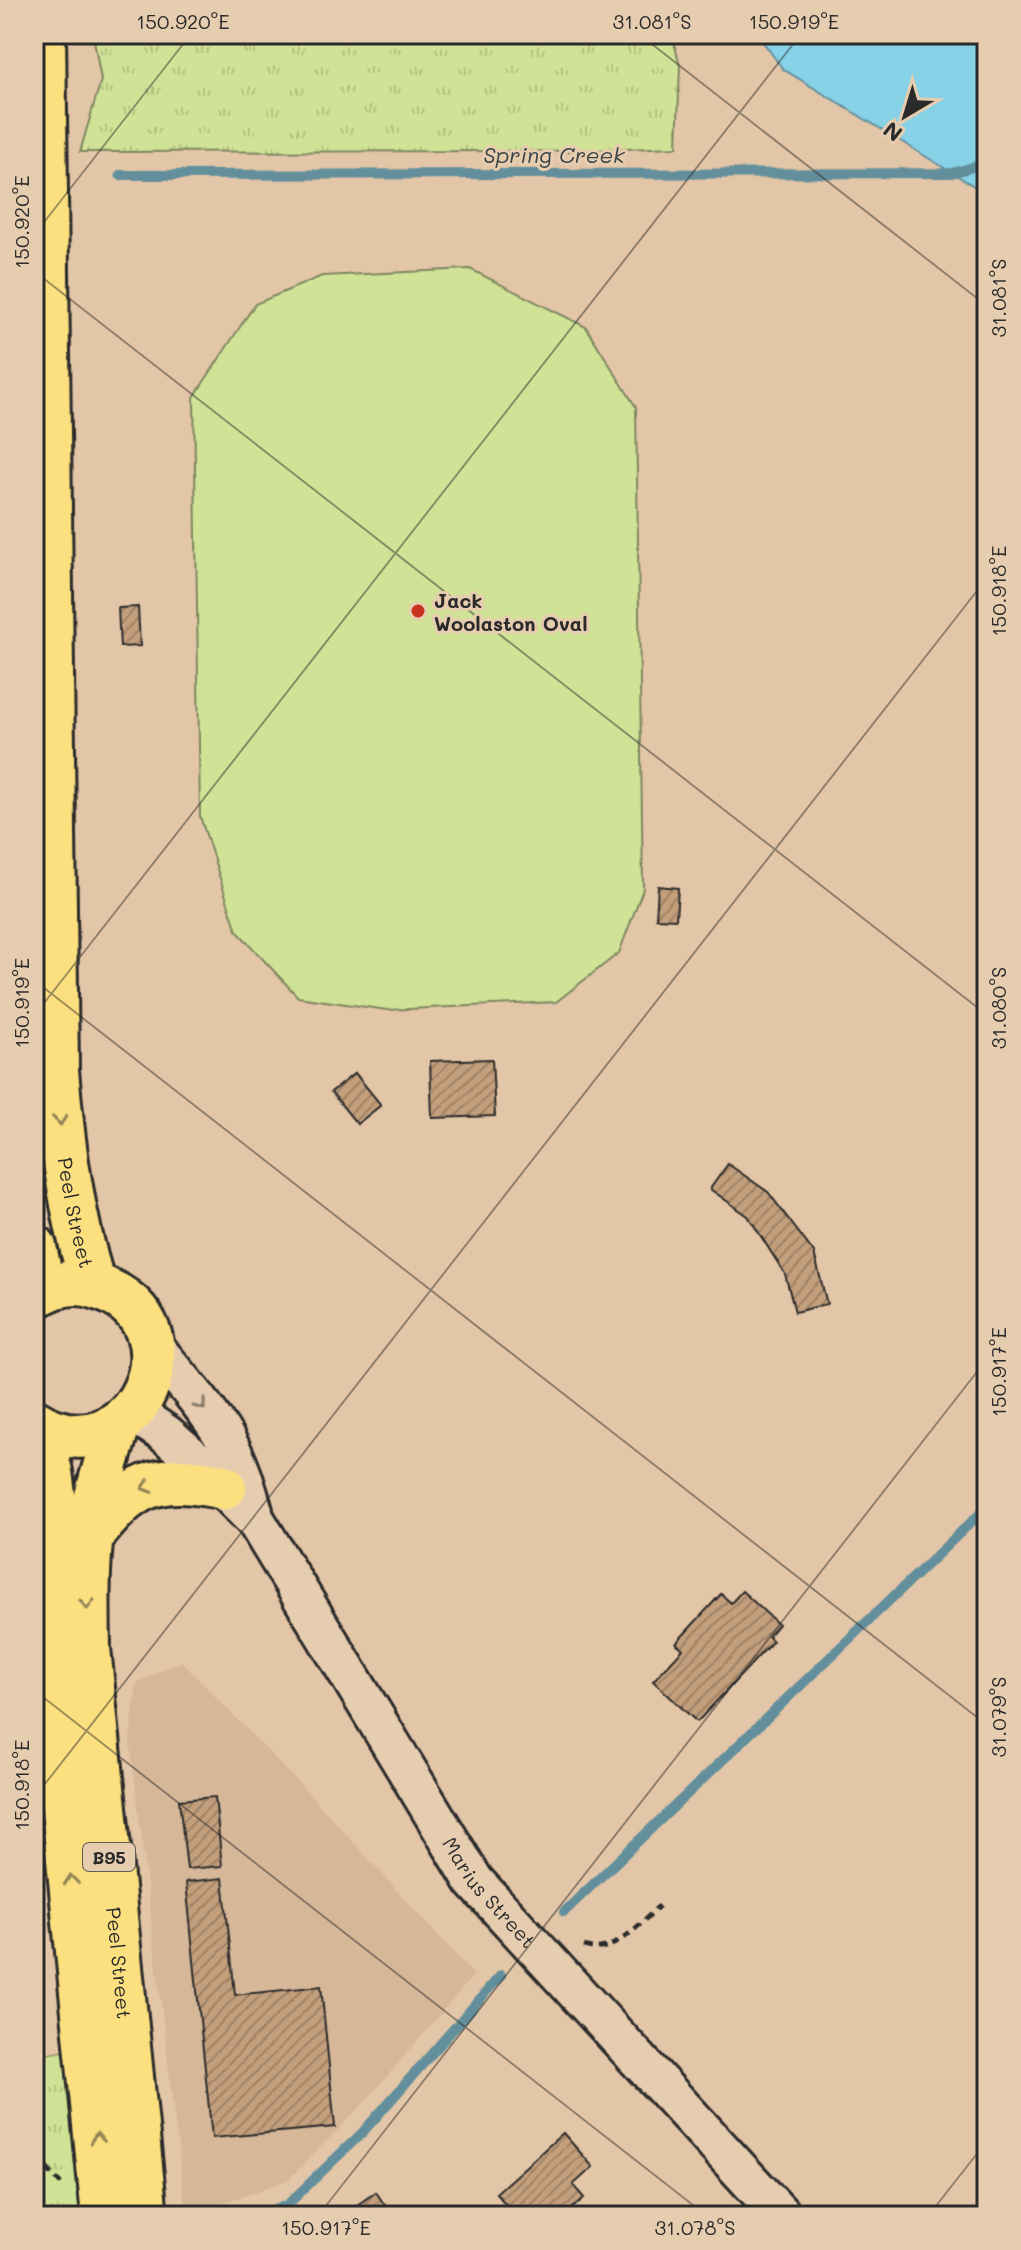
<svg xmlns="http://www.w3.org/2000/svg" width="1021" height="2250" viewBox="0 0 1021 2250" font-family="Mali,sans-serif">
<defs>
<pattern id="grass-tufts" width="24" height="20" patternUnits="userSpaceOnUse" patternTransform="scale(2)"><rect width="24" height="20" fill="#d0e296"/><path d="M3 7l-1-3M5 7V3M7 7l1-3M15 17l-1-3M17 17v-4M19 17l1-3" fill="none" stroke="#b3c281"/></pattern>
<pattern id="building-hatch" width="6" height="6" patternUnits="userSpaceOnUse" patternTransform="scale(2)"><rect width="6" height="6" fill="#c39f7c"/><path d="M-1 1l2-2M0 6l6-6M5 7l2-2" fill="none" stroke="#9f8266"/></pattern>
</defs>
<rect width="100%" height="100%" fill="#e3c6a7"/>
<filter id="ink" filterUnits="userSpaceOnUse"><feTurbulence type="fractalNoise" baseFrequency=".0125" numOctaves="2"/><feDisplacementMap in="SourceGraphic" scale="16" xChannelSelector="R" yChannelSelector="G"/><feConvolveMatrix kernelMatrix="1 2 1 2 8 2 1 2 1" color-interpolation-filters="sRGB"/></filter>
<g filter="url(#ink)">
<!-- built -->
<polygon fill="#d6b798" points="181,1661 313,1798 474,1975 364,2103 288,2180 186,2216 130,1739 137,1683"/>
<!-- grass -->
<g fill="url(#grass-tufts)" stroke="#7e8660" stroke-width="2">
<polygon points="93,34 672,34 680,66 677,147 571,151 80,152 101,80"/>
<polygon points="82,2047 99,2216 34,2216 34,2056"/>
</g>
<!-- garden -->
<polygon fill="#d0e296" stroke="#7e8660" stroke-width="2" points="470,269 586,327 636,407 643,889 619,953 556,1002 387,1010 298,997 237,931 200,816 194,397 255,304 322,276"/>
<!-- water -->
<polygon fill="#88d2e8" stroke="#638f9c" stroke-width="2" points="757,34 987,34 987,194 783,69"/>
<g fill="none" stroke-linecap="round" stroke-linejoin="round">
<!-- stream -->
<g stroke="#638f9c" stroke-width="10">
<polyline points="120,175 952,173 987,163"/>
<polyline points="564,1912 987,1507"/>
<polyline points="252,2216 287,2205 362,2133 501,1975"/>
</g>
</g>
<!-- building -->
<g fill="url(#building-hatch)" stroke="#2b2b2b" stroke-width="2">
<polygon points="138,607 140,646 120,647 118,608"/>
<polygon points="658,886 678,888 676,919 656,918"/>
<polygon points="492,1059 495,1116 432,1118 430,1061"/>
<polygon points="355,1073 381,1105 357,1124 331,1092"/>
<polygon points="728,1164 768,1192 814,1253 827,1304 795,1312 785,1274 748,1216 710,1189"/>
<polygon points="742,1591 778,1624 768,1636 773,1641 697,1722 653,1681 683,1649 676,1643 721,1594 731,1603"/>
<polygon points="215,1797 222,1866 187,1869 179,1800"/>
<polygon points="223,1878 235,1995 321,1986 335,2127 212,2138 186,1882"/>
<polygon points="563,2133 593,2167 573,2185 584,2198 564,2216 516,2216 496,2193"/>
<polygon points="376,2192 392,2216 341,2216"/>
</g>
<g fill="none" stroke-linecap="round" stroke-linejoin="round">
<!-- minor casing -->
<g stroke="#2b2b2b" stroke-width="44">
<g id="minor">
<path d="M152,1345c25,30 53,60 74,95 13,22 20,47 27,71"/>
<path id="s1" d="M133,1412l34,23 25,22 64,64 218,360 308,335"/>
</g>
</g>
<!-- primary casing -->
<g stroke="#2b2b2b" stroke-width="50">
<g id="primary">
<path id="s2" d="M43,34l13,1036c6,73 15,144 37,215"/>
<polyline points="34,1247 43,1290"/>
<path d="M34,1297c19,-13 42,-18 64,-10 109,36 36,196 -64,135"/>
<path id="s3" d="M118,1424c-7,24 -15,48 -21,73 -11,49 -10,101 -9,151l57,568"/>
<polyline points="37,1425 50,1472 53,1495 48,1600 51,1676 104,2216"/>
<path d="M90,1538c42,-54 65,-66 134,-51"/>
</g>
</g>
<!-- path -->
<g stroke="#2b2b2b" stroke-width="5" stroke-dasharray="8 6" stroke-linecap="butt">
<path d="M584,1946c30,11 55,-22 75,-40"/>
<polyline points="34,2144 39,2160 61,2184"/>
</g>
<!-- minor -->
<use href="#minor" stroke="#e7cdaf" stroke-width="38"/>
<!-- primary -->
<use href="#primary" stroke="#fce080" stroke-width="44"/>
</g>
<!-- one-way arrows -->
<defs><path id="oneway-chevron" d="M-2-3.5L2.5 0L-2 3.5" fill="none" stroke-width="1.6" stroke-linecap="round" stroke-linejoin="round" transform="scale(2)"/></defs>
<g stroke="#948656">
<use href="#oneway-chevron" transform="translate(60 1120) rotate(84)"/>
<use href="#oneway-chevron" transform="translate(147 1487) rotate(161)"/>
<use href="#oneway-chevron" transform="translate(87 1604) rotate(89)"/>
<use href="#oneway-chevron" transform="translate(71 1880) rotate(-96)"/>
<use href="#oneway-chevron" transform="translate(97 2138) rotate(-96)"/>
</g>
<use stroke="#897c6d" href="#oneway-chevron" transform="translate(201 1405) rotate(53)"/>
</g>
<!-- ticks -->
<path fill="none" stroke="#2b2b2b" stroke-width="2" stroke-opacity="0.45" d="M639,34l348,272M34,235l157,-201M34,271l953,744M34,980l953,745M34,1016l767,-982M34,1690l673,526M34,1798l953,-1220M318,2216l669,-857M928,2216l59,-75"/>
<!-- markers -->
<circle fill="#c8321e" stroke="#e7cdaf" stroke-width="3" cx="418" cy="611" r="8"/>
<g text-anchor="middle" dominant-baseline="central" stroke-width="6" stroke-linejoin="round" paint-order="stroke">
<!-- shield labels -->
<rect fill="#e7cdaf" stroke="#635c53" stroke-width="2" x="83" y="1843" width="52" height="28" rx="6"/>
<g font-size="18" font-weight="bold" fill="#2b2b2b">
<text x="109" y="1857">B95</text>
</g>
<!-- poi labels -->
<g font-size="20" font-weight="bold" fill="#2b2b2b" stroke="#e7cdaf" text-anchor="start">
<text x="434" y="600">Jack<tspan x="434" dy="23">Woolaston Oval</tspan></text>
</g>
<!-- street labels -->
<g font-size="20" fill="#2b2b2b" stroke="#e7cdaf">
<text stroke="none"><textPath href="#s2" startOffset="1180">Peel Street</textPath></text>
<text stroke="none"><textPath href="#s1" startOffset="604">Marius Street</textPath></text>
<text stroke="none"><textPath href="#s3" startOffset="544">Peel Street</textPath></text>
</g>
<!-- water labels -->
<g font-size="22" font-style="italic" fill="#394447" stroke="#e7cdaf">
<text x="554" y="154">Spring Creek</text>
</g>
</g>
<!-- margin -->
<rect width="1021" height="2250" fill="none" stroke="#e7cdaf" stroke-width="88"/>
<!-- north arrow -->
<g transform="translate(905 116) rotate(218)" stroke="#e7cdaf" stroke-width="6" paint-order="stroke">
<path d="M0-6L14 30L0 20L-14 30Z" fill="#2b2b2b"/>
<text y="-12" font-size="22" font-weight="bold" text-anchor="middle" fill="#2b2b2b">N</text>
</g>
<rect x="44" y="44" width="933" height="2162" fill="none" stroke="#2b2b2b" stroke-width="3"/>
<g font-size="20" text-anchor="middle" fill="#2b2b2b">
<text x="183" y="29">150.920°E</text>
<text x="652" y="29">31.081°S</text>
<text x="794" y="29">150.919°E</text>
<text transform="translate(22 222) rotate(-90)" y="7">150.920°E</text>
<text transform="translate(999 298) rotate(-90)" y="7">31.081°S</text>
<text transform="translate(999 591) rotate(-90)" y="7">150.918°E</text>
<text transform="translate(22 1003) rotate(-90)" y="7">150.919°E</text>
<text transform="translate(999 1008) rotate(-90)" y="7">31.080°S</text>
<text transform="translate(999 1372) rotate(-90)" y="7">150.917°E</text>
<text transform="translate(999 1717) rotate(-90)" y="7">31.079°S</text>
<text transform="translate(22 1785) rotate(-90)" y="7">150.918°E</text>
<text x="326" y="2235">150.917°E</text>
<text x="695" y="2235">31.078°S</text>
</g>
</svg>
